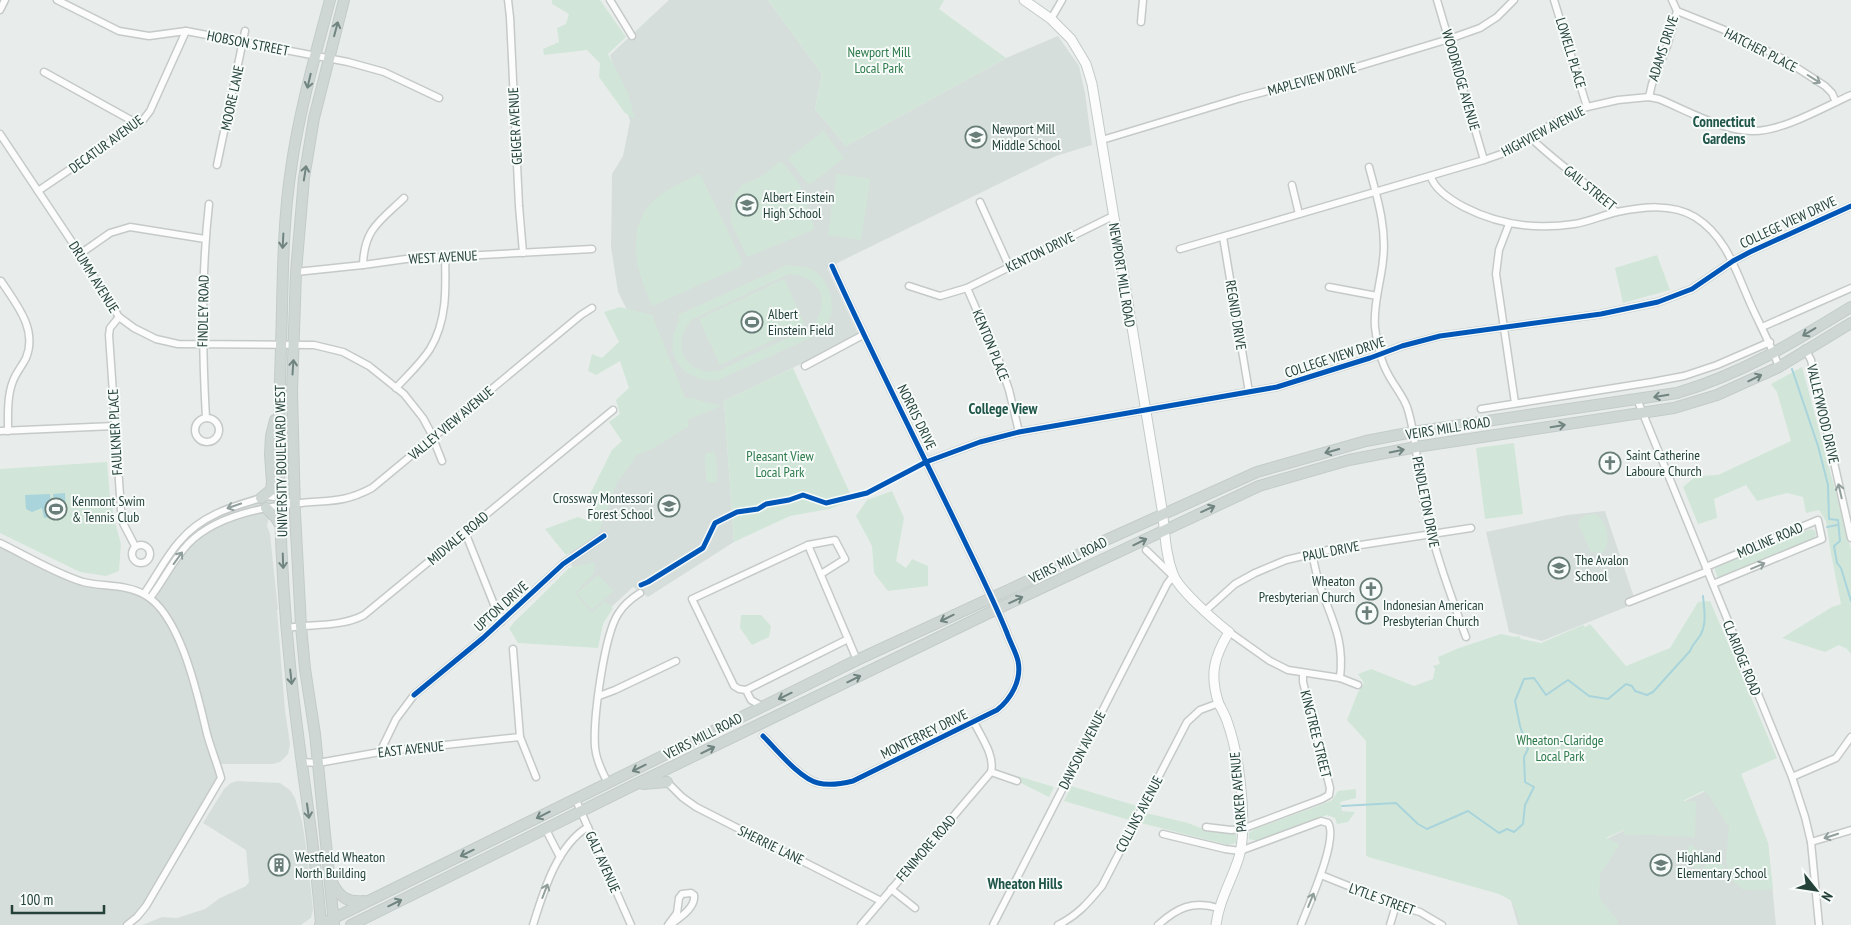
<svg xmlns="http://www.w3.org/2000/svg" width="1851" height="925" viewBox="0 0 1851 925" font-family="'PT Sans Narrow',sans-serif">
<rect width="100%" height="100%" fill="#e8edeb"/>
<!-- built -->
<g fill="#d6dedb">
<polygon points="669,0 768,0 822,74 815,109 846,146 1006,58 1058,36 1079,66 1085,93 1092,145 1056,156 827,268 859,336 724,401 734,542 648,597 633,587 604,614 517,638 513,623 572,568 569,550 598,531 615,480 642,440 681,416 618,292 611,247 612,174 623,156 630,121 610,55"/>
<polygon points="274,497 274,511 269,517 267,526 270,534 278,610 277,610 285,710 290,744 288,754 280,762 273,764 217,764 221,778 146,906 130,925 0,925 0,543 68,576 144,594 179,541 216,512"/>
<polygon points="1605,511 1636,603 1542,641 1509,632 1486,532 1567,515"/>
<polygon points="1741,774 1768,843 1776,925 1518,925 1507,887"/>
<polygon points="237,781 280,783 290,790 295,798 302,821 306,846 313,910 311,918 301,925 142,925 162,917 177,918 205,909 220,898 246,886 249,882 246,850 203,823 224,789 231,783"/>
</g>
<!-- green -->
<g fill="#d1e6d8" fill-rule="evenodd">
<polygon points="552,0 600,0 626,37 608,54 628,93 635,119 625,113 599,77 600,63 587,50 544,55 543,49 559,42 557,28 566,24 569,14 552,4"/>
<polygon points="768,0 944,0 939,9 1006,58 846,146 815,109 822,74"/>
<polygon points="823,131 844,158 809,185 788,159"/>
<polygon points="781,161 799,183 814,225 813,230 747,257 731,222 731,210 735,194 743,184 761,177"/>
<path d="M700,174l42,87 -1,5 -89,40c-16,-36 -29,-82 7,-110 12,-9 27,-16 41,-22z"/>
<polygon points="837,174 870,179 861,240 828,235"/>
<polygon points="1657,255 1670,290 1623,303 1615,268"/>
<path d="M788,265c8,2 15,0 23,4 18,9 27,36 16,54 -4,7 -11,11 -17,15l-92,42c-26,2 -49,-14 -45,-42 1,-8 8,-15 5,-23zM788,274c33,1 43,27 25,52l-95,45c-34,6 -49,-30 -25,-52z"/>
<polygon points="784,279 805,325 720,365 699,319"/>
<polygon points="620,307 652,315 685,398 691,398 721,406 687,420 689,426 654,448 637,455 617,482 598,534 566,555 545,529 578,517 592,522 595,509 587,500 612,450 622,441 609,422 620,414 616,400 629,388 620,361 596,375 588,371 592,354 602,358 619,342 604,312"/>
<polygon points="1802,367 1851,549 1851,654 1847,649 1839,645 1825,652 1782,638 1832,607 1841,604 1831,554 1826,521 1819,510 1806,513 1803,497 1787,493 1757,501 1746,485 1714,499 1717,518 1698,524 1683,487 1696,476 1718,475 1791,441 1777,392 1771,384"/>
<polygon points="793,368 853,500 829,509 790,516 734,542 724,401"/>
<polygon points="1514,443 1523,514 1485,519 1476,448"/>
<path d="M714,452c3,7 5,25 1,31l-8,-1 -1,-2c1,-9 -4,-19 1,-27z"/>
<polygon points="107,462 110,496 115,522 121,544 119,571 106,576 80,572 0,533 0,469"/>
<polygon points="892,491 904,518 896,561 906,568 912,559 928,566 928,586 888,591 874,573 872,546 856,516 867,500"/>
<path d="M1594,514c13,3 19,32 7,39l-10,-1 -13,-29 1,-3 8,-5z"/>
<polygon points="1810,529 1814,530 1816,533 1814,540 1721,579 1718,578 1715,571 1715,567"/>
<polygon points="595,562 594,573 575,593 592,613 604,601 613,608 603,624 598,648 518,643 509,628 569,568"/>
<polygon points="598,575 613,591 592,610 577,593"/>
<polygon points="1710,601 1777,758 1741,774 1768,843 1773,889 1744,890 1730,878 1726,862 1729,827 1708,794 1703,791 1683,801 1696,802 1695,837 1624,834 1624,830 1606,838 1619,844 1617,849 1600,874 1599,898 1618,921 1616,925 1521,925 1512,901 1499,894 1368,857 1366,855 1366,741 1347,720 1358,692 1364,683 1358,674 1371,669 1414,686 1433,679 1435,669 1433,666 1440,664 1438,657 1459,648 1501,634 1515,637 1519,636 1521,639 1541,643 1583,625 1585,627 1590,624 1626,666 1670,648 1698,602"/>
<polygon points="741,615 761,615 771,626 769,637 752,645 740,628"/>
<polygon points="1018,776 1054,787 1049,797 1019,782"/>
<polygon points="1071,786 1137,806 1129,820 1064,801"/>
<polygon points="1356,789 1356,798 1340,802 1342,811 1355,812 1348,822 1337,824 1335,818 1327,815 1258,841 1249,839 1249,833 1255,829 1326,803 1332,800 1338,791"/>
<polygon points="1146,813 1188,823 1203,829 1236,834 1236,843 1228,845 1141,823"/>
<polygon points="1690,845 1706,855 1698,870 1681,860"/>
<polygon points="1710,857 1725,866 1716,881 1701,872"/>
</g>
<!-- water -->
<g fill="#a9d4db">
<polygon points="65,493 66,516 55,516 53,494"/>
<polygon points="50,494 52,517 44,518 42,508 32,512 26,509 25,495"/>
</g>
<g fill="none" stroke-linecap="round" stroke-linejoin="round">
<!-- stream -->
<g stroke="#a9d4db" stroke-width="2">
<polyline points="1792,369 1818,446 1828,485 1829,519 1838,520 1840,541 1834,546 1837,563 1841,568 1851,601"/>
<polyline points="1827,527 1837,525"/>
<path d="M1342,806l54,-3 22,21 9,5 41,-18 31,22 8,-4 7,3 9,-8 2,-19 9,-18 -9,-5 -1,-25 4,-8 -8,-23 -5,-25 9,-22 10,-1 12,17 22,-15 21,16 19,3 18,-15 6,2 3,5 12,4 6,-3 37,-41c3,-8 7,-10 11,-17 6,-12 3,-25 2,-38"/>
</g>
<!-- street casing -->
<g stroke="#c5cac8" stroke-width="9">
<g id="street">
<polyline points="57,0 119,31 149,36 186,31 348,62 384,72 439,98"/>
<polyline points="508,0 510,17 519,206 523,253"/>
<polyline points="610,0 632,36"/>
<polyline points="1437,0 1484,160"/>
<polyline points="1554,0 1587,107"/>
<polyline points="0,10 5,0"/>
<polyline points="1677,11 1732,33 1785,60 1825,86 1832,93 1836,102"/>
<polyline points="1051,19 1062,0"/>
<polyline points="1141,22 1143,0"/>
<polyline points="44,72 138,124"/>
<polyline points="1649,97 1652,84 1667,46 1677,11 1672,0"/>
<polyline points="0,134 80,254 119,317 134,328 156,339 178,344 314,345 343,352 369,366 404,394 423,418 430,431 442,461"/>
<path d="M1530,137c27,27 60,47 86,75"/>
<polyline points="1102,140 1241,98 1343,71 1449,39 1480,28 1497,17 1514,0"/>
<polyline points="217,165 245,31"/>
<path d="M1369,167c8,30 18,61 14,93 -2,22 -10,44 -8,67 2,17 5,33 13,47 6,12 17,24 20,36 9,30 9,60 15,90 10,47 26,91 43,137"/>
<path d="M1431,177c4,13 20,23 33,30 35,18 71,23 110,17 15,-2 29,-9 43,-12 25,-5 55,-9 78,5 32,20 41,55 56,88 9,20 20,40 28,62"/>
<polyline points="1292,185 1299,214"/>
<polyline points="38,191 143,120 150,111 186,31"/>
<polyline points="980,202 1009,266"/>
<polyline points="1509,224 1499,250 1496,274 1515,403"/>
<polyline points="1223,237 1249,392"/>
<path d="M1180,249l304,-89 23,-8 53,-33 27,-12 31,-7 31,-3 10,2c27,11 65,33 95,32 29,0 70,-24 97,-36"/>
<polyline points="80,254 110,233 130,227 205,239"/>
<path d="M363,265c1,-36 17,-44 41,-67"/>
<polyline points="296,272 363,265 406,259 592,249"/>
<path d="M1,281c15,23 37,48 25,77 -4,8 -10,15 -13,23 -6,15 -5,34 -5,50"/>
<polyline points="909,286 940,296 967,288 1113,216"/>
<polyline points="1329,287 1377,296"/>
<polyline points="967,288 999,361 1009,390 1019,432"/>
<polyline points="119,317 110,328 109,335 121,510 123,523 135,546"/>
<polyline points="1762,327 1851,288"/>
<polyline points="1805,349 1811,360 1851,538"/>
<polyline points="805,366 863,335"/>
<path d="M396,388c12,-13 25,-25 34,-39 17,-28 16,-60 15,-92"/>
<polyline points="1637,399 1792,777 1805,817 1811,842 1819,925"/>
<polyline points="1481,409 1652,382 1684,376 1717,365 1770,342"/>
<path d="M206,418c-4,-71 -5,-143 3,-214"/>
<circle cx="207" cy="430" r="12"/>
<polyline points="0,431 114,426"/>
<polyline points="926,462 980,442 1019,432 1277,387 1370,358 1402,346 1440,336 1601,314 1658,302 1692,289 1733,261 1750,252 1851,206"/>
<polyline points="465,532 501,622"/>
<path d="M0,543c27,13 54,30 83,39 20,5 44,2 62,13 36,20 53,102 62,139 4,15 10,29 14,44l-75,128 -9,11 -10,8"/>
<circle cx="141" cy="554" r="9"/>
<polyline points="808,545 835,540 845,559 821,574"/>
<path d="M1312,554c2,8 4,18 6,26 12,37 27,57 22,98"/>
<polyline points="1706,567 1818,520 1822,539 1713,584"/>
<path d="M144,594c12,-17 21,-36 35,-52 23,-28 55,-36 89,-46l6,1 19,6"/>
<path d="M150,598c13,-17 23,-38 38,-54 26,-27 69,-36 106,-40 32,-5 46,1 78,-16l209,-173 11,-7"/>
<polyline points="1629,602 1708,571"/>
<polyline points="1205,611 1235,584 1255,573 1286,560 1328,550 1471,528"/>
<path d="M287,628c25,-4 55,-1 77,-13l249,-205"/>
<polyline points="1229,632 1270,661 1288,670 1340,678 1358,685"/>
<polyline points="513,649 520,737 536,777"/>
<polyline points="746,690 848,639"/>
<polyline points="599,696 615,690 676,661"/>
<polyline points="763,707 751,700 746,690 739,689 734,686 692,599 808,545 857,660"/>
<path d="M763,736c13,13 37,43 55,47 12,3 23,1 35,-2l144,-71c14,-11 25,-30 21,-49 -2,-9 -8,-19 -11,-28 -13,-32 -28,-62 -43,-93 -44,-92 -90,-181 -132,-274"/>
<polyline points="380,752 396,719 414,695 483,638 563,564 604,536"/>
<polyline points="302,762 318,763 380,752 520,737"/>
<polyline points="991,772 1017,781"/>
<polyline points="1792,777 1836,758 1851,737"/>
<polyline points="667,782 682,797 696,807 881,901"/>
<path d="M608,783c-6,-11 -12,-24 -13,-36 -2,-28 9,-111 23,-133 5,-8 14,-16 22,-21"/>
<polyline points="575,798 631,925"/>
<polyline points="1206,827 1231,830 1242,829 1322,799 1329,795 1330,788 1303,682 1303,673"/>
<polyline points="545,828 560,857"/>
<path d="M1163,834l62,15 15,2 81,-30 7,2c11,16 -20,83 -27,102"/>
<polyline points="1811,842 1851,830"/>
<polyline points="1321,875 1396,905 1420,912 1442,925"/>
<polyline points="891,889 915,908"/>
<path d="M533,925c10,-32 24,-80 55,-98"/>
<path d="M668,925l9,-12 2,-15 3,-4 9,-1 3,2c2,13 -15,23 -24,30"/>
<path d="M861,925l130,-153c4,-17 -10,-35 -17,-50"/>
<polyline points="993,925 1167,584 1173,576 1146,550"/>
<path d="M1058,925c20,-10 30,-22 44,-39l85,-164 13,-12 19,-7"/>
<path d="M1158,925c19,-17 35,-25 60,-17"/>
<polyline points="1390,925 1396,905"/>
</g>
</g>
<!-- secondary casing -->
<g stroke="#c3cbc8" stroke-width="11">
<path id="secondary" d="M1024,0l27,19 20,20 15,25 6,20 70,425c3,22 3,44 11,65 5,15 43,48 56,58 -15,25 -20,43 -10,72 3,6 6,11 8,17 9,25 13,52 15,79 1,18 2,39 -3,57 -7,23 -20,43 -23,68"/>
</g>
<!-- primary casing -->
<g stroke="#c3ccc9" stroke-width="12">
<g id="primary">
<polyline points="261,498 271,490 272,482 270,454 271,436 275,420"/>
<polyline points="266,508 275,517 281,526"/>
<polyline points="643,784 667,782"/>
<path d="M332,882c7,15 16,21 32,19"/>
<polyline points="334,924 315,734 305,669 301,626 295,513 292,391 296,272 304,178 314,118 344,0"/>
<path d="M320,925l537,-265 173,-80 76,-40 151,-68 109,-31 47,-9 264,-39c65,-19 117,-51 174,-86"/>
<path d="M321,925c-6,-87 -23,-173 -31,-260 -11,-106 -13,-213 -9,-319 2,-59 1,-118 10,-177 8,-57 24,-113 39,-169"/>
<polyline points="351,925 632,786 997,609 1259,486 1349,460 1416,447 1674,408 1717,395 1779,367 1851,323"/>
</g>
</g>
<!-- street -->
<use href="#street" stroke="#fcfcfc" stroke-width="6"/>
<!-- secondary -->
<use href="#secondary" stroke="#fcfcfc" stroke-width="9"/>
<!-- primary -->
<use href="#primary" stroke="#cfd7d5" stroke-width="10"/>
<!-- cycleway casing -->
<g stroke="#f7fbf9" stroke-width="8">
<g id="cycleway">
<polyline points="641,585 648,582 703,548 715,523 737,512 758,509 766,504 789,500 803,495 826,503 867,493 926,462 980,442 1019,432 1277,387 1370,358 1402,346 1440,336 1601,314 1658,302 1692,289 1733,261 1750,252 1851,206"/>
<polyline points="414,695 483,638 563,564 604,536"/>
<path d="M763,736c13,13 37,43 55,47 12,3 23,1 35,-2l144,-71c14,-11 25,-30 21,-49 -2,-9 -8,-19 -11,-28 -13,-32 -28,-62 -43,-93 -44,-92 -90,-181 -132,-274"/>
</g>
</g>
<!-- cycleway -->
<use href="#cycleway" stroke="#0057b8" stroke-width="5"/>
</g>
<!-- one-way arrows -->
<defs><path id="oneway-shaft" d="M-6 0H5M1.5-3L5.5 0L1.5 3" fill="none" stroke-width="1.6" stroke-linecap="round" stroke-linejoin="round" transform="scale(1.25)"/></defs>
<g stroke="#718580">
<use href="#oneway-shaft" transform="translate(336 29) rotate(-75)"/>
<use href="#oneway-shaft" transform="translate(309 81) rotate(103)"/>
<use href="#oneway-shaft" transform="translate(305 173) rotate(-81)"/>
<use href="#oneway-shaft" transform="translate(283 241) rotate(93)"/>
<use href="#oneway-shaft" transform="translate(1809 332) rotate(149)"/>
<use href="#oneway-shaft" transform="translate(293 367) rotate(-86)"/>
<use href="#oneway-shaft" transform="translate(1755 378) rotate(-26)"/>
<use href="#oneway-shaft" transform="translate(1661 396) rotate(171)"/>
<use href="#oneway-shaft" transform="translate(1558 426) rotate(-9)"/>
<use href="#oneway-shaft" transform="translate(1332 451) rotate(164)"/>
<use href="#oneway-shaft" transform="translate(1397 451) rotate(-11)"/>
<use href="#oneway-shaft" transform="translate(1208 509) rotate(-24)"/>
<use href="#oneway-shaft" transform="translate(1140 542) rotate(-26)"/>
<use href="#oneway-shaft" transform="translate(283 561) rotate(88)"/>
<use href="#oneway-shaft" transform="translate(1016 600) rotate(-25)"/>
<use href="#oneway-shaft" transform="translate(947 618) rotate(154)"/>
<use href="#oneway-shaft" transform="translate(291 677) rotate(84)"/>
<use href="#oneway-shaft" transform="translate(854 679) rotate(-26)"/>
<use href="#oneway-shaft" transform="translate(785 696) rotate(154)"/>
<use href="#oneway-shaft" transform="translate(708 750) rotate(-26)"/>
<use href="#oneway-shaft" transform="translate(639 768) rotate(154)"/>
<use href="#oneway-shaft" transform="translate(308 811) rotate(82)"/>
<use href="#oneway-shaft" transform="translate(543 815) rotate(153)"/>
<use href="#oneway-shaft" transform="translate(467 853) rotate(154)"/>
<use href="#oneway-shaft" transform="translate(395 903) rotate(-26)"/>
</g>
<g stroke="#909f9b">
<use href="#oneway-shaft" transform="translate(1814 79) rotate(32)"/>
<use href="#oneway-shaft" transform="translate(1840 491) rotate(-103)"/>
<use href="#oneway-shaft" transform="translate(234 506) rotate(161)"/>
<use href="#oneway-shaft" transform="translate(178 558) rotate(-54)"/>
<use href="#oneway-shaft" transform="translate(1758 566) rotate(-23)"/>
<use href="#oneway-shaft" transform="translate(1831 836) rotate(162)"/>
<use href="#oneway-shaft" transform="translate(545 891) rotate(-69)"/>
<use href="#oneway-shaft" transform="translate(1311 900) rotate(-68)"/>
</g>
<!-- icons -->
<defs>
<g id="school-ring" transform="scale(1.125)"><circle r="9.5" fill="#f7fbf9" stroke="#697e78" stroke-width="1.5"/><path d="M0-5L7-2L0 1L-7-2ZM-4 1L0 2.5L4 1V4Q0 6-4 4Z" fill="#697e78"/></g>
<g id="stadium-ring" transform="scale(1.125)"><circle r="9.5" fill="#f7fbf9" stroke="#697e78" stroke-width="1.5"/><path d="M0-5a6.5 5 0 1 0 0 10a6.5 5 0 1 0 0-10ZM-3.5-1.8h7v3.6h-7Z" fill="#697e78"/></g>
<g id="church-ring" transform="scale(1.125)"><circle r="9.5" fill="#f7fbf9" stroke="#697e78" stroke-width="1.5"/><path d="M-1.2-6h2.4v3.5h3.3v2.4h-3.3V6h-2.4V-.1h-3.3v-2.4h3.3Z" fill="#697e78"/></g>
<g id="building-ring" transform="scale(1.125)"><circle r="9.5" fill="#f7fbf9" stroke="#697e78" stroke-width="1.5"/><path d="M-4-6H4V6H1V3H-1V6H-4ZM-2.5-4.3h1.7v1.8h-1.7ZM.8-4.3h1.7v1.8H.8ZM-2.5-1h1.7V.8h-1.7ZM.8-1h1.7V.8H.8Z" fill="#697e78"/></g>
</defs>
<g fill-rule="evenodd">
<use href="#school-ring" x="976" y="137"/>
<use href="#school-ring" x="747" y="205"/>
<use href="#stadium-ring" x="752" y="322"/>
<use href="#church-ring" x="1610" y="463"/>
<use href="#school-ring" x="669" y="506"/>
<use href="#stadium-ring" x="56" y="509"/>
<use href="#school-ring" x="1559" y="568"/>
<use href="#church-ring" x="1371" y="589"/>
<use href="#church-ring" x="1367" y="613"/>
<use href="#building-ring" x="279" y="865"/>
<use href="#school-ring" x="1661" y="865"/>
</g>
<g text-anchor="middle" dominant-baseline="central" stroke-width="4" stroke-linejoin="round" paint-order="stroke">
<!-- street labels -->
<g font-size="14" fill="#24423a" stroke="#f7fbf9">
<text transform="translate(248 43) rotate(11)">HOBSON STREET</text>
<text transform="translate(1663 48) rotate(-72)">ADAMS DRIVE</text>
<text transform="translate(1761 50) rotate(27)">HATCHER PLACE</text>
<text transform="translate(1571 53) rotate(73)">LOWELL PLACE</text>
<text transform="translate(1312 79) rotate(-15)">MAPLEVIEW DRIVE</text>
<text transform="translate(1461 80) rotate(74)">WOODRIDGE AVENUE</text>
<text transform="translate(232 98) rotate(-78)">MOORE LANE</text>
<text transform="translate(515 126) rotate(-93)">GEIGER AVENUE</text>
<text transform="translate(1543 131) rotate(-28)">HIGHVIEW AVENUE</text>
<text transform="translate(106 144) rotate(-36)">DECATUR AVENUE</text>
<text transform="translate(1590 188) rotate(39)">GAIL STREET</text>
<text transform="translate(1788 222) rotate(-25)">COLLEGE VIEW DRIVE</text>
<text transform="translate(1040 252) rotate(-26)">KENTON DRIVE</text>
<text transform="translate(443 257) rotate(-3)">WEST AVENUE</text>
<text transform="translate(1122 275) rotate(81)">NEWPORT MILL ROAD</text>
<text transform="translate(94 277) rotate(58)">DRUMM AVENUE</text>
<text transform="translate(203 311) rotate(-89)">FINDLEY ROAD</text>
<text transform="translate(1236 315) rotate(81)">REGNID DRIVE</text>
<text transform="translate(991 345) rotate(68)">KENTON PLACE</text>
<text transform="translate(1335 357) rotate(-18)">COLLEGE VIEW DRIVE</text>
<text transform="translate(1823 414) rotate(77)">VALLEYWOOD DRIVE</text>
<text transform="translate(917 417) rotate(64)">NORRIS DRIVE</text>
<text transform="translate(451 423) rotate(-40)">VALLEY VIEW AVENUE</text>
<text transform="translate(1448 428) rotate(-9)">VEIRS MILL ROAD</text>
<text transform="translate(115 432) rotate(-93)">FAULKNER PLACE</text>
<text transform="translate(281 461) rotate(-91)">UNIVERSITY BOULEVARD WEST</text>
<text transform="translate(1426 502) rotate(79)">PENDLETON DRIVE</text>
<text transform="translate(458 538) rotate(-40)">MIDVALE ROAD</text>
<text transform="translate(1770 540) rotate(-23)">MOLINE ROAD</text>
<text transform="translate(1331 551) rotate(-11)">PAUL DRIVE</text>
<text transform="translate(1068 560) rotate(-27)">VEIRS MILL ROAD</text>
<text transform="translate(501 606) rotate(-42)">UPTON DRIVE</text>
<text transform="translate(1742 658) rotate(68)">CLARIDGE ROAD</text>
<text transform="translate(924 734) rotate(-26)">MONTERREY DRIVE</text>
<text transform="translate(1316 734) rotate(76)">KINGTREE STREET</text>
<text transform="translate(703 736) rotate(-27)">VEIRS MILL ROAD</text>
<text transform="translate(411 749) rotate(-6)">EAST AVENUE</text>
<text transform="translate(1082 750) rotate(-63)">DAWSON AVENUE</text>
<text transform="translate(1238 792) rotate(-95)">PARKER AVENUE</text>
<text transform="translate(1139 814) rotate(-62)">COLLINS AVENUE</text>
<text transform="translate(771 845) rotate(26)">SHERRIE LANE</text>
<text transform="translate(926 848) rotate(-49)">FENIMORE ROAD</text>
<text transform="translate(603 862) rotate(66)">GALT AVENUE</text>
<text transform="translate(1382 899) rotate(20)">LYTLE STREET</text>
</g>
<!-- park labels -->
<g font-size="14" fill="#2d7a4b" stroke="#f7fbf9">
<text x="879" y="52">Newport Mill<tspan x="879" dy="16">Local Park</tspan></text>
<text x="780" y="456">Pleasant View<tspan x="780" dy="16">Local Park</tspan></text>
<text x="1560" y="740">Wheaton-Claridge<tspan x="1560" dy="16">Local Park</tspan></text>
</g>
<!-- poi labels -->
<g font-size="14" fill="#24423a" stroke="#f7fbf9" text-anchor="start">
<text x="992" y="129">Newport Mill<tspan x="992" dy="16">Middle School</tspan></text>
<text x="763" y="197">Albert Einstein<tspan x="763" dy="16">High School</tspan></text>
<text x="768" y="314">Albert<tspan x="768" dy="16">Einstein Field</tspan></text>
<text x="1626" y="455">Saint Catherine<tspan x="1626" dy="16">Laboure Church</tspan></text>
<text x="653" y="498" text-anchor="end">Crossway Montessori<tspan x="653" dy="16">Forest School</tspan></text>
<text x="72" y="501">Kenmont Swim<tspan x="72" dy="16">&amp; Tennis Club</tspan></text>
<text x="1575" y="560">The Avalon<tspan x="1575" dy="16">School</tspan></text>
<text x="1355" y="581" text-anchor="end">Wheaton<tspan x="1355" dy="16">Presbyterian Church</tspan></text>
<text x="1383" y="605">Indonesian American<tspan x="1383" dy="16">Presbyterian Church</tspan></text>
<text x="295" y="857">Westfield Wheaton<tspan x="295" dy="16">North Building</tspan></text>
<text x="1677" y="857">Highland<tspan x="1677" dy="16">Elementary School</tspan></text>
</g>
<!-- neighbourhood labels -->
<g font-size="15" font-weight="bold" fill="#1f5548" stroke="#f7fbf9">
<text x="1724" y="121">Connecticut<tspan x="1724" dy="17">Gardens</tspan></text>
<text x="1003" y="408">College View</text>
<text x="1025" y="883">Wheaton Hills</text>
</g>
</g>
<!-- north arrow -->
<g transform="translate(1816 890) rotate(120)" stroke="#f7fbf9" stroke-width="4" paint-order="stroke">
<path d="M0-4L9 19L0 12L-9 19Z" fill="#24423a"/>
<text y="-8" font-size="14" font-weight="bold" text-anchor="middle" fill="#24423a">N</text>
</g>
<!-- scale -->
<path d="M12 905v8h92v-8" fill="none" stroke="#24423a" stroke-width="2.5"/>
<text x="20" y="905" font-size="15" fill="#24423a" stroke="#f7fbf9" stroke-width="4" paint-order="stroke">100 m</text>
</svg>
